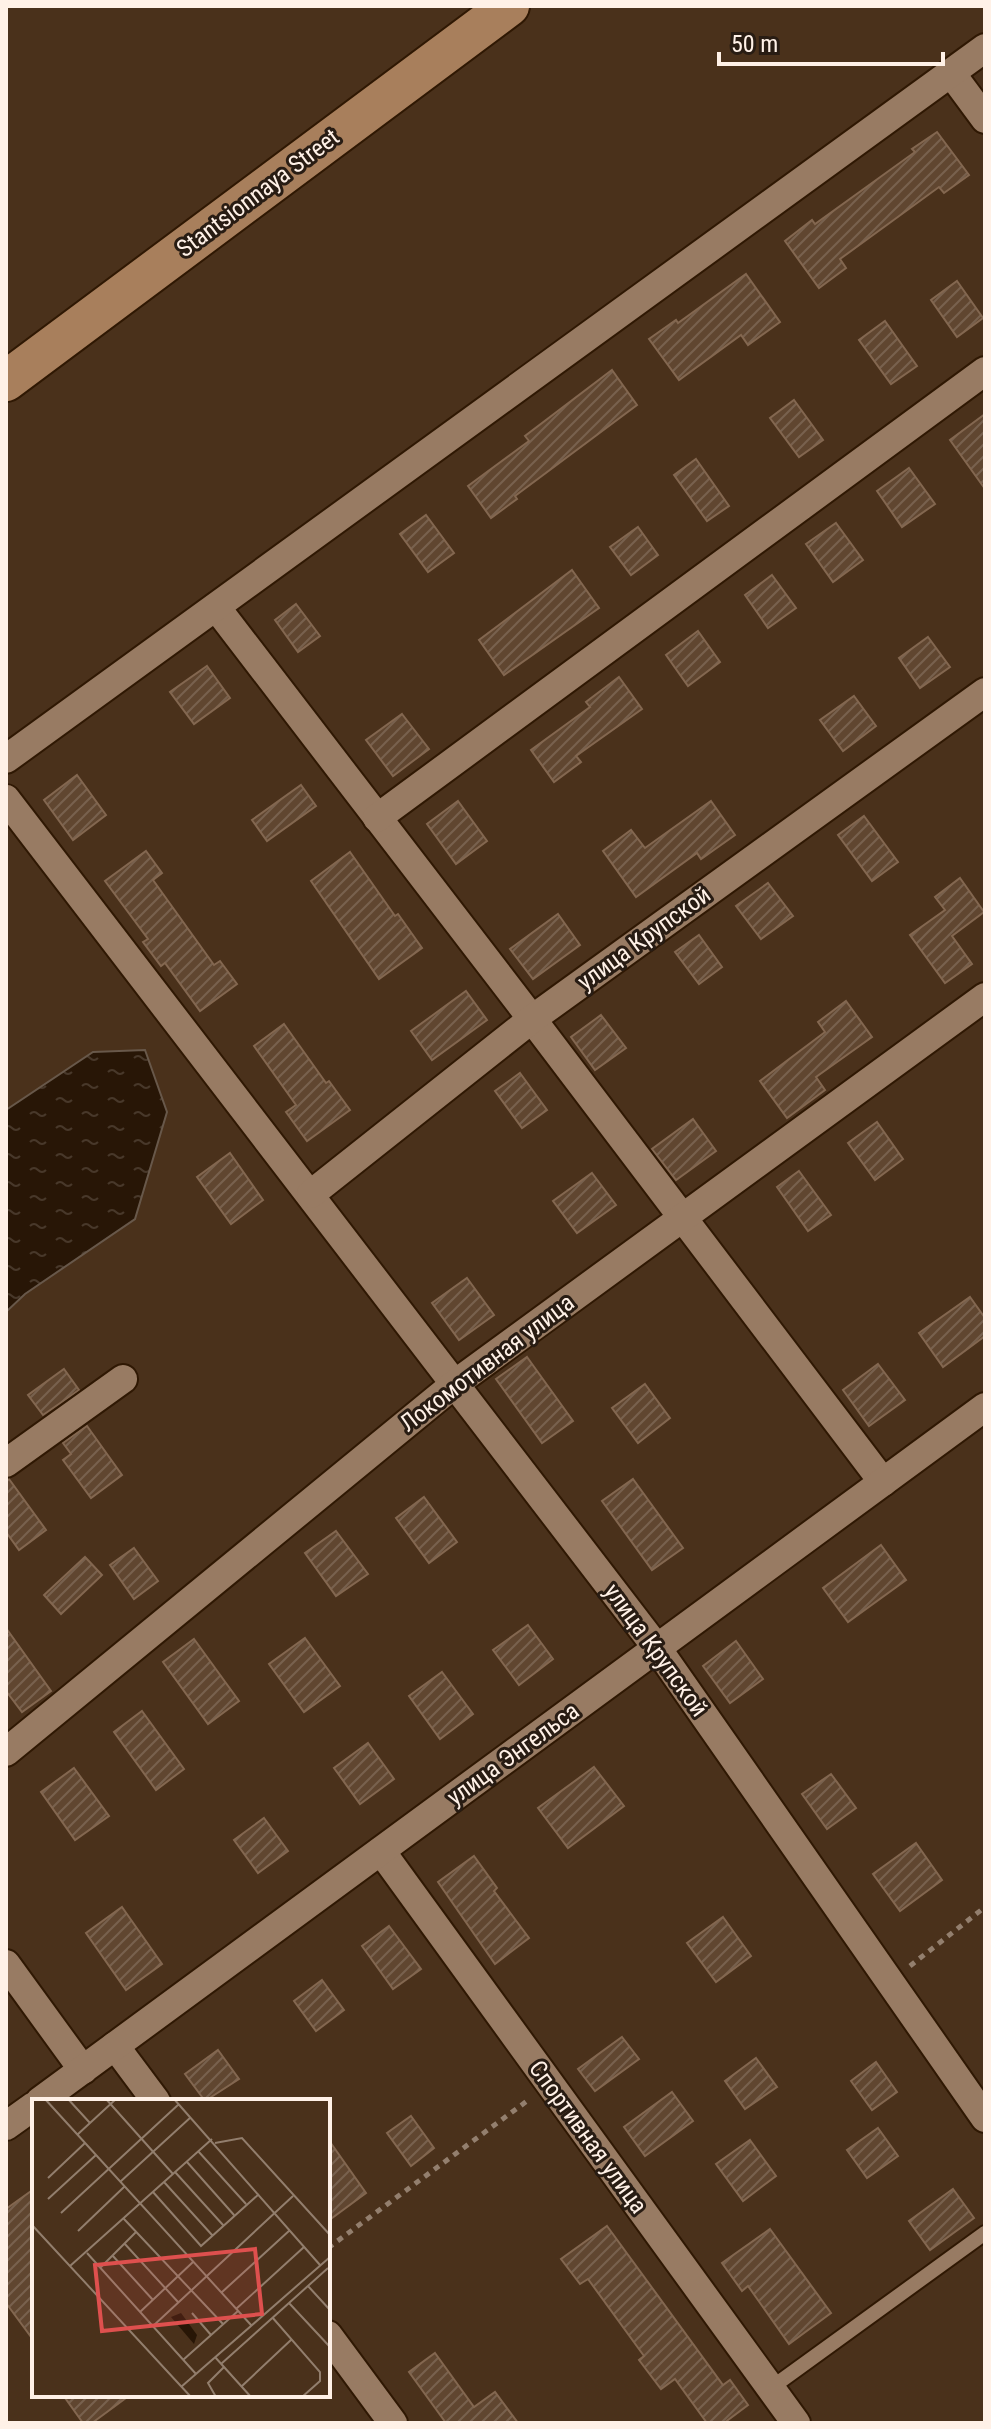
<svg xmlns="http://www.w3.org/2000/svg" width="991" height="2429" viewBox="0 0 991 2429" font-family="'Roboto Condensed',sans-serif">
<defs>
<pattern id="water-ripples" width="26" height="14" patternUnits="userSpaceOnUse" patternTransform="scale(2)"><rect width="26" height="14" fill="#281606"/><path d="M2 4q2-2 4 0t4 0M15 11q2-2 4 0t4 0" fill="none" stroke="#48382a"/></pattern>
<pattern id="building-hatch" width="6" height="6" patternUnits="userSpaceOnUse" patternTransform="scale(2)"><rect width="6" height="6" fill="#604630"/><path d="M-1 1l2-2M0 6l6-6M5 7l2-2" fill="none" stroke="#78614e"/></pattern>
</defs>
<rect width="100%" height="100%" fill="#4a311b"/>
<!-- water -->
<polygon fill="url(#water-ripples)" stroke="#68584a" stroke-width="2" points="145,1050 167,1112 135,1219 25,1294 6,1312 6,1110 93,1052"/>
<!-- building -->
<g fill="url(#building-hatch)" stroke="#836750" stroke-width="2">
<polygon points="937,132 969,175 944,193 939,187 840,259 846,268 819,288 785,241 812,220 815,224 915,152 912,149"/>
<polygon points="746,274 780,322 748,345 741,335 679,380 649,339 676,320 678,323"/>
<polygon points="957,281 983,318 957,337 931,300"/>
<polygon points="885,321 917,366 891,384 859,340"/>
<polygon points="612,370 637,405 515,496 517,499 491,518 468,486 529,441 525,436"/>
<polygon points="794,400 823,440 799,457 770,418"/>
<polygon points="985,414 985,489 950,440"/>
<polygon points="696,459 729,506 707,521 674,475"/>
<polygon points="909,468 935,504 902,527 877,491"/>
<polygon points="426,515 454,553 428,572 400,534"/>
<polygon points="836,523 863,560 833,582 806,544"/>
<polygon points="638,527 658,555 631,575 610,547"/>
<polygon points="572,570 599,608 504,675 479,640"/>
<polygon points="772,575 796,608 768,628 745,595"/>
<polygon points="296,604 320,636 298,652 275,620"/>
<polygon points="698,631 720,662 688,686 666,655"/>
<polygon points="928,637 950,667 920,688 899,658"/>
<polygon points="207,666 230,698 194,724 170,692"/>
<polygon points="619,677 642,709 576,756 581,762 554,782 531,750 590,707 586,702"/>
<polygon points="854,696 876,726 843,751 820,720"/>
<polygon points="402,714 429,749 393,776 366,740"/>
<polygon points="77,775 106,815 73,840 44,800"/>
<polygon points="301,785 316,806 267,841 252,820"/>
<polygon points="458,801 487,841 456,864 427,824"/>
<polygon points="711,801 735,835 701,859 697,853 636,897 603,851 631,830 645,848"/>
<polygon points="864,816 898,862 872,881 838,835"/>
<polygon points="146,851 162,873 153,880 214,965 220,961 237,984 200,1011 165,963 161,966 143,942 148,939 105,881"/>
<polygon points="350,852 395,916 398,914 422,948 379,979 311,881"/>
<polygon points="960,878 984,912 952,936 972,964 945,983 910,935 945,910 935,897"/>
<polygon points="768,883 793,916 761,939 736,906"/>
<polygon points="558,914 580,945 533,979 510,949"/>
<polygon points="699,935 722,967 699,984 675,952"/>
<polygon points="466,991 487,1020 432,1060 411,1031"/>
<polygon points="846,1001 872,1037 816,1077 825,1090 787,1118 760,1081 825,1032 818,1022"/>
<polygon points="601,1015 626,1048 595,1070 571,1037"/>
<polygon points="284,1024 326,1083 329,1081 350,1110 307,1141 286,1112 296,1105 254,1046"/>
<polygon points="520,1073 547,1110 522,1128 495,1091"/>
<polygon points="693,1119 716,1151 676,1180 652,1149"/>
<polygon points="877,1122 903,1159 875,1180 848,1143"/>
<polygon points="230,1153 263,1200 231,1224 197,1177"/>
<polygon points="799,1171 831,1215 808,1231 777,1187"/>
<polygon points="592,1173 616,1205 577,1233 553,1201"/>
<polygon points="467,1278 494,1315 459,1340 432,1303"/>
<polygon points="970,1297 985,1318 985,1336 943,1367 919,1333"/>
<polygon points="527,1357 573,1421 542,1443 496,1379"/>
<polygon points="878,1364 905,1400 869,1426 843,1390"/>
<polygon points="64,1369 79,1390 43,1415 28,1395"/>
<polygon points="645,1384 670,1418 638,1443 612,1408"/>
<polygon points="87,1426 122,1475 91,1498 63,1460 71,1454 63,1443"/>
<polygon points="9,1479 46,1530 19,1550 6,1532 6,1480"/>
<polygon points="633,1479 683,1548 652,1570 602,1501"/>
<polygon points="424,1497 457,1542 429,1563 396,1518"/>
<polygon points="336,1531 368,1574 336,1596 305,1553"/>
<polygon points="881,1545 906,1580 848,1622 823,1588"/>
<polygon points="134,1548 158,1581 134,1599 110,1565"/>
<polygon points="85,1557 102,1575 61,1614 44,1595"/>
<polygon points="528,1625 553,1659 519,1685 493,1650"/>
<polygon points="6,1628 51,1691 22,1712 6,1691"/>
<polygon points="305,1638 340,1686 304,1712 269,1664"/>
<polygon points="194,1639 239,1701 208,1724 163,1662"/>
<polygon points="736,1641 763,1679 730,1703 703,1666"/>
<polygon points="442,1672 473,1714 440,1739 409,1696"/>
<polygon points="142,1711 184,1769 156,1790 114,1732"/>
<polygon points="368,1743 394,1779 360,1804 334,1768"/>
<polygon points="594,1767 624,1806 568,1848 538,1808"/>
<polygon points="74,1768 109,1816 75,1840 41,1792"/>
<polygon points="831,1774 856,1808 827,1829 802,1794"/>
<polygon points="264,1818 288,1851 258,1873 234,1840"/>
<polygon points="916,1843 942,1880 900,1911 873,1874"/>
<polygon points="474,1856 497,1888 494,1891 529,1938 495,1964 438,1882"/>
<polygon points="122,1907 162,1964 126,1990 86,1933"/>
<polygon points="723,1917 751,1956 716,1982 687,1943"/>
<polygon points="389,1926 421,1969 393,1989 362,1946"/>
<polygon points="322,1980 344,2010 316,2031 294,2001"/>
<polygon points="622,2037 639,2059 595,2091 578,2069"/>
<polygon points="218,2050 239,2079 205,2101 185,2074"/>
<polygon points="756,2058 777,2087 745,2109 725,2081"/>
<polygon points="876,2062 897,2092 872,2110 851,2081"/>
<polygon points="672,2092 693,2121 645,2156 624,2127"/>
<polygon points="411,2116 434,2148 411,2166 387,2133"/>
<polygon points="878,2128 898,2156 867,2178 847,2150"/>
<polygon points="328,2139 366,2193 328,2221"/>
<polygon points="750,2140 776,2176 743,2201 716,2164"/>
<polygon points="34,2189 34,2341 6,2303 6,2209"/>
<polygon points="953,2189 974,2218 930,2250 909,2221"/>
<polygon points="607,2226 723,2385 730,2380 748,2405 724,2423 707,2423 675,2379 661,2389 639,2360 644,2356 588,2279 580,2284 561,2259"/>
<polygon points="770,2229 831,2313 789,2344 748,2286 742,2291 722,2263"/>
<polygon points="435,2353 474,2407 495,2392 518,2423 446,2423 409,2372"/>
<polygon points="63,2395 130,2395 92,2423 83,2423"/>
</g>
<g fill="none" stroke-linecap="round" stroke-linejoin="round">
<!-- lane casing -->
<g stroke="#2f1803" stroke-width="18">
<polyline id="lane" points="771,2388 985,2233"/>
</g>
<!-- street casing -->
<g stroke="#2f1803" stroke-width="32">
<g id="street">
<polyline points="951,73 985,119"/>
<polyline points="216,607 532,1019 883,1482"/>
<polyline points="6,759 985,48"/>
<polyline points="6,799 657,1648 985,2118"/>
<polyline points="377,818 985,371"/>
<polyline points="311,1194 532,1019 985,692"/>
<polyline points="6,1463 123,1379"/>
<polyline points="6,1752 456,1383 985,997"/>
<polyline points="381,1851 796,2423"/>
<polyline points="6,1964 83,2070"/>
<polyline points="115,2046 156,2101"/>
<polyline points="40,2101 985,1407"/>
<polyline points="6,2126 34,2106"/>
<polyline points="328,2335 393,2423"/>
</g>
</g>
<!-- secondary casing -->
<g stroke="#2f1803" stroke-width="44">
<polyline id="secondary" points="6,381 509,6"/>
</g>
<!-- path -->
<g stroke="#937f6e" stroke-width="5" stroke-dasharray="6 6" stroke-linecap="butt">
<polyline points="910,1966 985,1907"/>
<polyline points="328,2248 527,2101"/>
</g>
<!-- lane -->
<use href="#lane" stroke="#987b63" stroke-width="14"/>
<!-- street -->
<use href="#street" stroke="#987b63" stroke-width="28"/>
<!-- secondary -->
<use href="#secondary" stroke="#a87f5c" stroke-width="40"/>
</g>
<g text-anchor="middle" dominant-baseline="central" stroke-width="6" stroke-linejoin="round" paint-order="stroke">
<!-- street labels -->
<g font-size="24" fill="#fff1e7" stroke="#281c13">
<text transform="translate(258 193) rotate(-37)">Stantsionnaya Street</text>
<text transform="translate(644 938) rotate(-36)">улица Крупской</text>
<text transform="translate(487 1363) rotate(-37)">Локомотивная улица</text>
<text transform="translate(656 1650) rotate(54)">улица Крупской</text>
<text transform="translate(513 1754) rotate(-36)">улица Энгельса</text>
<text transform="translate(588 2137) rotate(54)">Спортивная улица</text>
</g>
</g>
<!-- overview -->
<g transform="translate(32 2099)">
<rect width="298" height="298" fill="#4a311b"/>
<path d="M149,214l16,22 -3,9 -23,-27z" fill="#281606"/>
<path fill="none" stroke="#927e6d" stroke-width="2" d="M13,0l206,226M36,0l22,24M74,0l67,75M142,0l146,166M45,36l39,-36M183,44l27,-5 88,97M166,52l48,53M155,63l47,53M143,73l48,53M16,79l37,-35M88,83l71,-65M132,83l48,53M121,93l48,54 58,-52M16,100l48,-44M29,114l118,-109M92,120l99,105M0,126l159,172M46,132l46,-44M92,144l54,59M55,154l109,121M80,156l41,45M38,167l142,-127M68,169l36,-36M276,187l22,24M189,194l69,-63M257,204l41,44M204,210l68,-62M108,213l53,-50M160,214l19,22M240,218l48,55v9l-18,16M121,227l140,-130M183,258l36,40M151,261l55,-49M189,265l107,-96M210,287l50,-47M149,288l149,-130M184,298l-8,-14 16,-16"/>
<path fill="#de504e" fill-opacity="0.15" stroke="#de504e" stroke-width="4" d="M223,150l7,65 -160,17 -7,-66z"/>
<rect width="298" height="298" fill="none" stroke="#fff1e7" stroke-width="4"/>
</g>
<!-- border -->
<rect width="991" height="2429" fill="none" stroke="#fff1e7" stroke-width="16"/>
<!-- scale -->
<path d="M719 52v12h224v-12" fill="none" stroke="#fff1e7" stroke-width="4"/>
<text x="731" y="52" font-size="24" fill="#fff1e7" stroke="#281c13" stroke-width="6" paint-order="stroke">50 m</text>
</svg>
